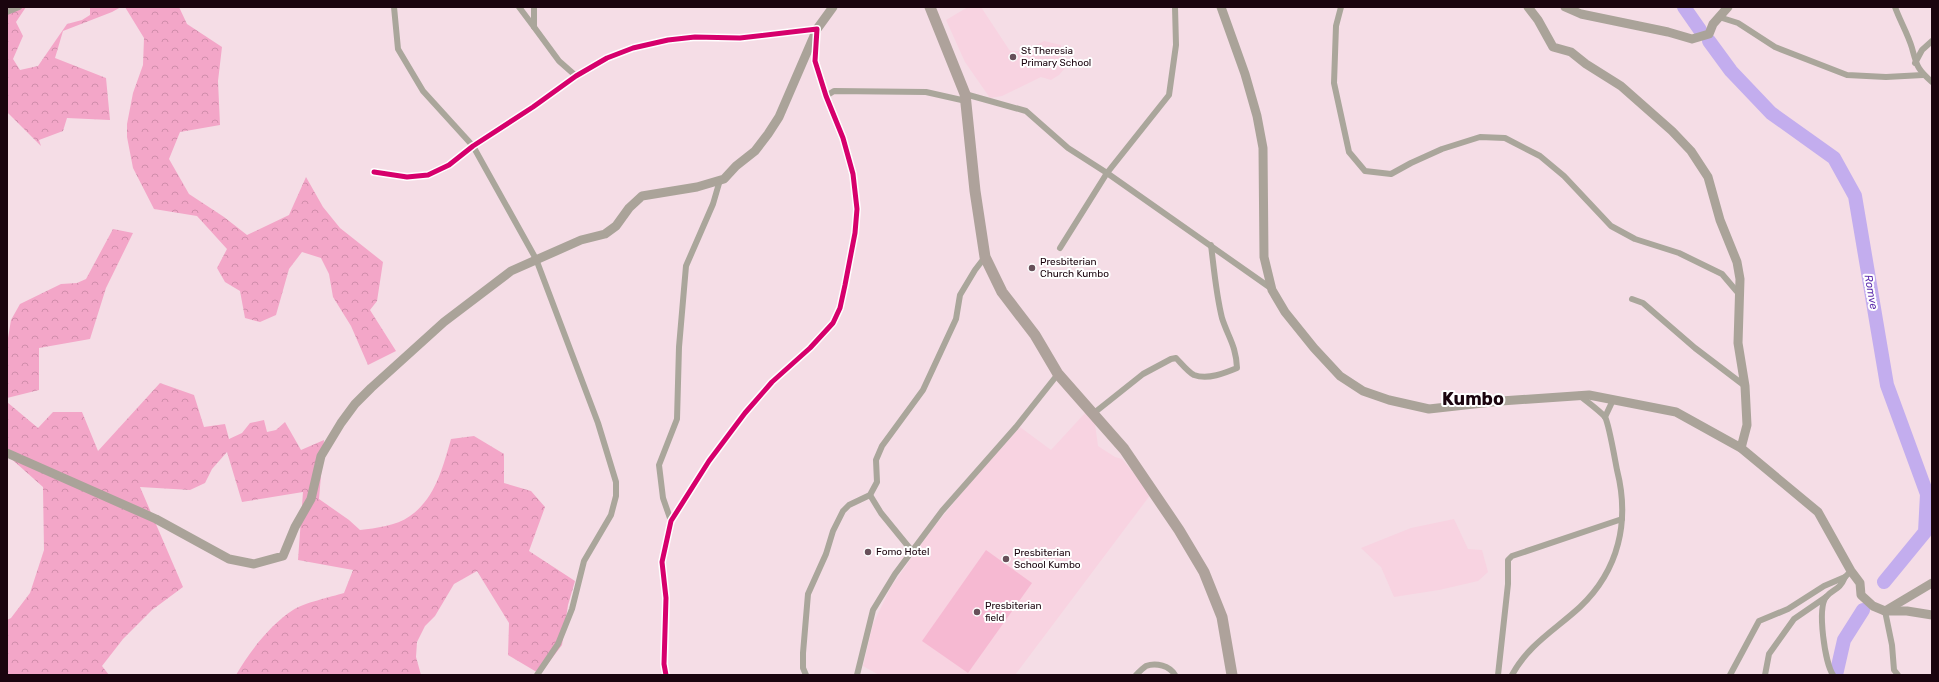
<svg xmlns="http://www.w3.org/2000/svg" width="1939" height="682" viewBox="0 0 1939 682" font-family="Rubik,sans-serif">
<defs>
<pattern id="forest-crowns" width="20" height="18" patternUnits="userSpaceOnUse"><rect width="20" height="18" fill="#f3a6c8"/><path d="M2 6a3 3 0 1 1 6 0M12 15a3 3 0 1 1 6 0" fill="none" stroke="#d08dab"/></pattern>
</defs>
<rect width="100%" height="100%" fill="#f5dde6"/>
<!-- built -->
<g fill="#f8d3e1">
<polygon points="968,7 981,7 1010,51 1024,51 1044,41 1061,45 1065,68 1059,75 1051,80 1041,77 1002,96 990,98 965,62 946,20"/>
<polygon points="1085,413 1095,424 1098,446 1115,457 1122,459 1151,494 1015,675 879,675 863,666 873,624 891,587 930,532 979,472 1020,427 1051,450"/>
<polygon points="1454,519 1468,549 1482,550 1488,572 1478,581 1439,590 1394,597 1381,567 1361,548 1411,528"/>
</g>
<!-- forest -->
<g fill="url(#forest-crowns)">
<polygon points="7,7 26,7 16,22 23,36 13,59 20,70 38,66 67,24 82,20 90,15 90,7 121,7 112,12 63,31 55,58 106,78 110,120 67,118 63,131 39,140 41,146 7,112"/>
<polygon points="125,7 179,7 187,24 222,47 218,81 220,125 180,132 169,159 189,194 224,217 247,235 289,215 306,177 323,207 340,228 383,262 377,301 370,310 396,351 368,365 351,326 333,297 329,274 321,258 302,252 289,269 276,315 260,322 245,318 240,291 225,282 217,268 227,249 197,216 154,209 133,168 127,137 127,124 133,93 143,65 144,38"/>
<polygon points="113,229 133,233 106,288 90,339 39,348 39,390 7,398 8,338 11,320 20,304 61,284 77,283 86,279"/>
<path d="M160,383l34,12 10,32 21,-3 4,15 13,-6 8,-10 14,-3 3,12 9,-2 9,-8 16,28 23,-10 -5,59 30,21 11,10c16,-2 36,-4 50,-14 25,-17 33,-49 41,-77l23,-3 30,18v29l27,8 14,16 -16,44 46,30 -7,24 -6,40 -22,29 -32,-19 1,-32 -32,-52 -23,13 -19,32 -10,10 -8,16 -1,15 5,18h-185c13,-23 35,-51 57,-65 10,-7 38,-13 51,-17l9,-23 -55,-10 5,-68 -61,10 -15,-50 -15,17 -7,14 -15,7 -50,-3 43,100 -31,23 -29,29 -21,27 7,9h-102v-55l4,-2 19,-25 14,-43 -1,-63 -36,-32v-53l31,26 15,-16h29l16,39z"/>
</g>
<!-- pitch -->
<polygon fill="#f6b9d2" points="986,550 1032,583 968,673 922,641"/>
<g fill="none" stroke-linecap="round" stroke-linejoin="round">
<!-- river -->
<g stroke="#c3adee" stroke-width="14">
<polyline points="1684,7 1700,30"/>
<polyline points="1709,41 1731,71 1771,113 1834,158 1855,196 1887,385 1927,494 1925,532 1884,582"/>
<polyline points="1836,675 1844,640 1863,610"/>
</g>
<!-- street -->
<g stroke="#aaa69b" stroke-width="6">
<polyline points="394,7 398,49 423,91 473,146 536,259 598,423 616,482 616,496 611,515 584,561 572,609 558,644 537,675"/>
<polyline points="519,7 534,27"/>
<polyline points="534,7 534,27 559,61 576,76"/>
<polyline points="1341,7 1336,26 1334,83 1349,152 1365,171 1391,174 1411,163 1442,149 1480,137 1505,138 1540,156 1564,176 1611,226 1635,239 1679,253 1722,274 1739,294"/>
<path d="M1895,7c5,14 13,27 17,41 5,18 5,21 20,34"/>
<polyline points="7,12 19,7"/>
<polyline points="1719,17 1738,23 1775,47 1847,75 1886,77 1923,75"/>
<polyline points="1915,63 1922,50 1932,41"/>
<polyline points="965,94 1026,111 1068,148 1107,173 1272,289"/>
<polyline points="826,96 834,91 926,92 966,101"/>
<polyline points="374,172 407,177 428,175 449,165 473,146 533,107 576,76 607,58 633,48 668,40 695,37 740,38 817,29 815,61 826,96 843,138 853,174 857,209 855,233 845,285 840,308 833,323 810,348 772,382 745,413 709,461 671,521 662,562 666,598 664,664 666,675"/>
<polyline points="1060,248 1107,173 1169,95 1176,45 1175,7"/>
<polyline points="1632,299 1643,303 1695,348 1745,386"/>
<path d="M1094,413l49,-39 28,-15 5,-1c5,5 12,14 18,17 14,5 31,-2 43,-7 -1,-23 -9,-31 -15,-50 -6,-24 -8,-49 -11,-73"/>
<polyline points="1605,417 1613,400"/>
<polyline points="870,495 881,513 912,551"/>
<polyline points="671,521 663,498 659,465 677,419 679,347 686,266 713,204 720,180"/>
<polyline points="1885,611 1892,645 1894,670 1898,675"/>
<polyline points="806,675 803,668 803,653 808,594 826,554 833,531 843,511 849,505 870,495 877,482 876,460 882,446 923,390 956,319 960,295 975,270 985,257"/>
<polyline points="857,675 873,610 895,574 942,511 1016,427 1058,374"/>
<path d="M1136,675c3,-3 7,-7 10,-9 10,-4 24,0 29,9"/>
<polyline points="1498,675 1508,584 1508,560 1512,556 1622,519"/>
<path d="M1512,675c17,-31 43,-45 68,-68 39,-37 50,-86 37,-137 -2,-10 -8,-46 -12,-53 -5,-6 -19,-16 -26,-22"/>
<polyline points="1730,675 1759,621 1788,609 1824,586 1845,577 1851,571"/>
<polyline points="1765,675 1769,654 1794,619 1826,597"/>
<path d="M1833,675c-8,-12 -16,-66 -7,-78 8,-9 13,-6 19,-20"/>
</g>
<!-- secondary -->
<g stroke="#aaa399" stroke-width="9">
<polyline points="1221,7 1245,74 1257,116 1263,148 1264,257 1272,290 1285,312 1314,348 1340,376 1363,391 1389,400 1429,409 1501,401 1589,395 1676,412 1741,448 1818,512 1851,571 1860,583 1861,595 1873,606 1885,611 1932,583"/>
<polyline points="1528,7 1538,20 1553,47 1571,52 1586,64 1621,86 1672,131 1691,151 1708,177 1720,220 1737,262 1740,279 1738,343 1745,386 1747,425 1741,448"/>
<polyline points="1565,7 1581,14 1668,32 1692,39 1709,34 1713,24 1728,7"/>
<polyline points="7,453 156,519 229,559 254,564 283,556 295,527 311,499 321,456 341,423 355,404 371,388 444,322 511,271 581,240 605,234 616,226 629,208 642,196 697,187 724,179 736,166 755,151 768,134 779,117 817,29 833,7"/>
<polyline points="1885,611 1907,611 1932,615"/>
</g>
<!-- highway -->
<polyline stroke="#aea29b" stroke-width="11" points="930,7 965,94 975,191 985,257 1002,292 1035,335 1058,374 1124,449 1179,530 1204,572 1222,617 1232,675"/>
<!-- cycleway casing -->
<g stroke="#fff" stroke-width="8">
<polyline id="cycleway" points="374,172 407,177 428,175 449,165 473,146 533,107 576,76 607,58 633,48 668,40 695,37 740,38 817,29 815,61 826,96 843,138 853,174 857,209 855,233 845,285 840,308 833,323 810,348 772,382 745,413 709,461 671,521 662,562 666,598 664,664 666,675"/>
</g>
<!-- cycleway -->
<use href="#cycleway" stroke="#d6006c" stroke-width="5"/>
</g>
<!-- markers -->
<g fill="#67505a" stroke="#fff" stroke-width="1.5">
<circle cx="1013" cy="57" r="4"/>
<circle cx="1032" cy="268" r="4"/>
<circle cx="868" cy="552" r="4"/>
<circle cx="1006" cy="559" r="4"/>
<circle cx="977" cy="612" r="4"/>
</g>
<g text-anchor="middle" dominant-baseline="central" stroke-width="4" stroke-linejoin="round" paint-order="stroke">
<!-- poi labels -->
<g font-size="10" fill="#1a040e" stroke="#fff" text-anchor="start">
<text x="1021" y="51">St Theresia<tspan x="1021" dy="12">Primary School</tspan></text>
<text x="1040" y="262">Presbiterian<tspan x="1040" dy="12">Church Kumbo</tspan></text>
<text x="876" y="552">Fomo Hotel</text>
<text x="1014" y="553">Presbiterian<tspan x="1014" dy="12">School Kumbo</tspan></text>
<text x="985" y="606">Presbiterian<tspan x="985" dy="12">field</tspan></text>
</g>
<!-- water labels -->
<g font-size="11" font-style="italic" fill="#5c2cac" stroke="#fff">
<text transform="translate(1871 292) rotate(80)">Romve</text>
</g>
<!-- town labels -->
<g font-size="18" font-weight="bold" fill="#1a040e" stroke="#fff">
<text x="1473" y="399">Kumbo</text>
</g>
</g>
<!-- border -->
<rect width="1939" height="682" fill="none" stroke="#1a040e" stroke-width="16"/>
</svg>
